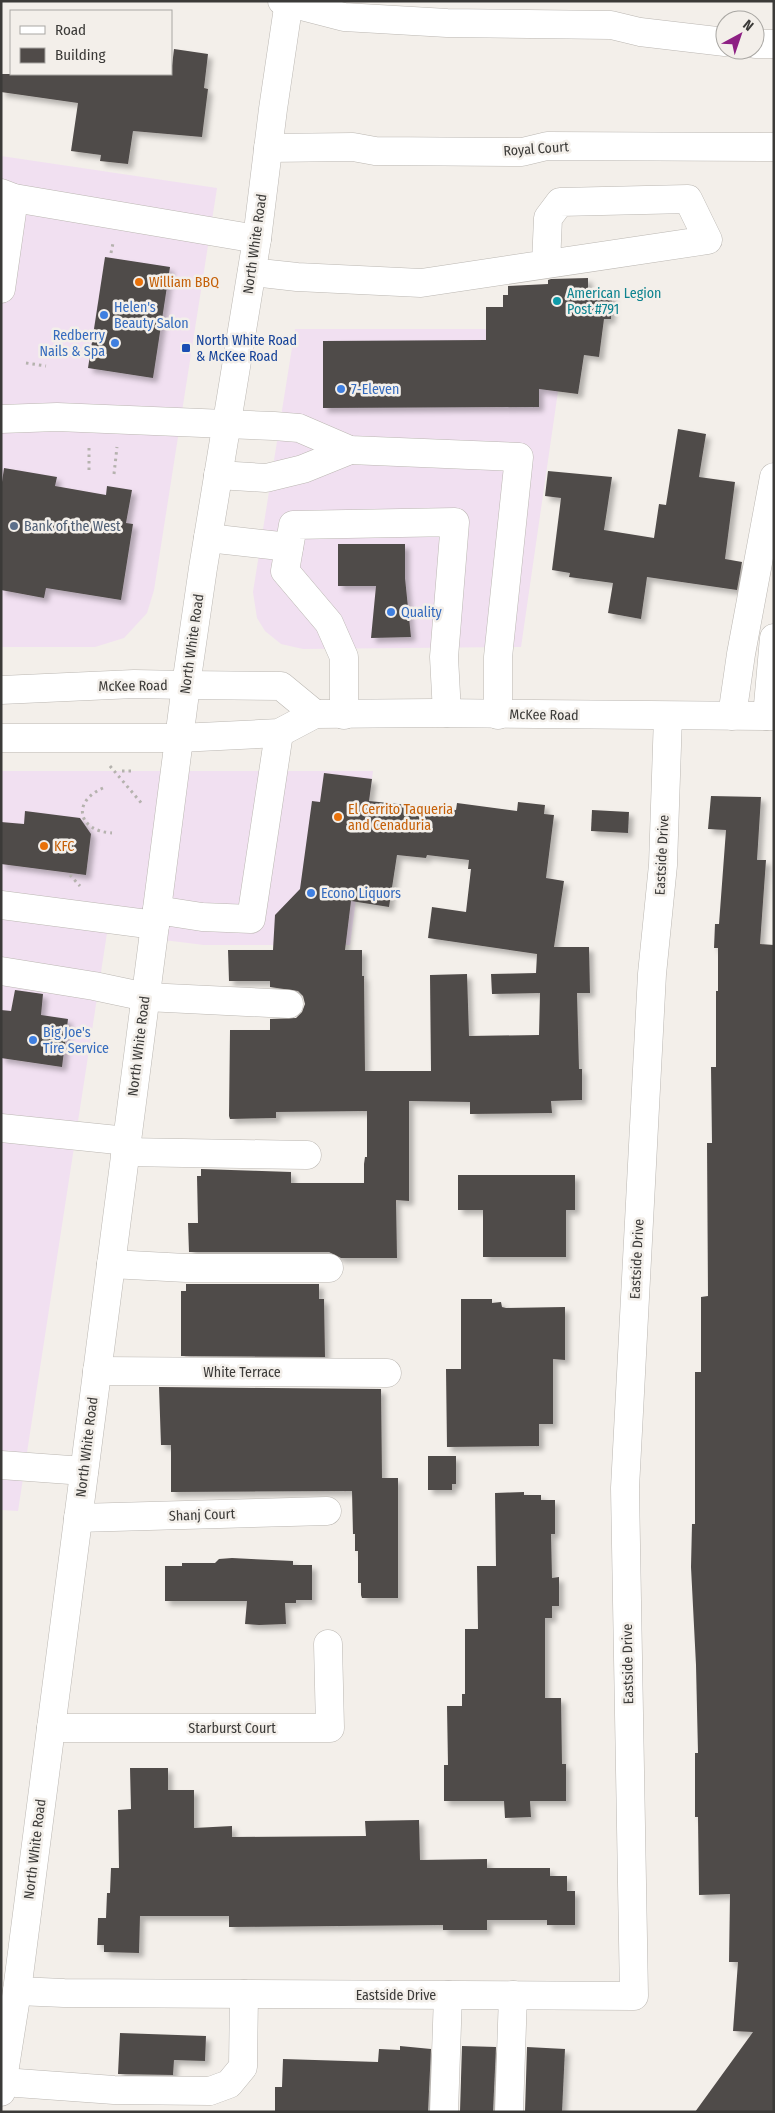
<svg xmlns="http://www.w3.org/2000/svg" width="775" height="2113" viewBox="0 0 775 2113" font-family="'Fira Sans Condensed',sans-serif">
<defs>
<filter id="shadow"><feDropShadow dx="4.5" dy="4.5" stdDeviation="2.5" flood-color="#0004"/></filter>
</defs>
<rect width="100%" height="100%" fill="#f3efea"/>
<!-- commercial -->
<g fill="#f1e0f1">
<polygon points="1,156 217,188 154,590 147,613 124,638 95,647 1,647"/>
<polygon points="295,329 567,329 521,647 303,649 281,644 265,631 257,618 253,592"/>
<polygon points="1,771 373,771 350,945 204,945 107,933 18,1511 1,1510"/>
</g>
<!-- building -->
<g fill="#504b49" fill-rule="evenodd" filter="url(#shadow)">
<polygon points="174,49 208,54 204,88 208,89 202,137 133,131 128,164 100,161 101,155 71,151 78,103 1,92 1,74 171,74"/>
<polygon points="105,257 170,267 153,378 88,368"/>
<polygon points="588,278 588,290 597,290 598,293 612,293 611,319 604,319 599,357 584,355 578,394 539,389 539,407 323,408 323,341 486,340 486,307 503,307 503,295 508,295 508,286 548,284 548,280 551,279"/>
<polygon points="678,429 706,434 699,477 735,482 725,559 742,562 737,590 647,577 641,619 608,613 613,583 569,577 570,573 552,570 561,498 545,496 548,471 612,477 604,530 654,538 659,504 666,505"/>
<polygon points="4,468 57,477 55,486 106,495 107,486 132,490 126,523 133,524 121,600 46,588 44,598 1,590 1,489"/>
<polygon points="338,544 405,544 405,578 411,637 371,638 376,586 338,586"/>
<path d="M324,773l48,6 -3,22 87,9 1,-7 60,8 1,-9 27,3 -1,9 10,1 -8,63 18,3 -10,66h35l1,46h-13l2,76h3v31l-31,1 1,12 -82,1v-12l-61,-1v100l-13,-1 1,58h-56l-12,-6h-140l-1,-29h10l-1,-47h4v-7l90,3v11h73v-19l1,-7h2v-46l-91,1v6l-46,1 -1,-3 1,-86h40v-11l26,-1 6,-6 3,-8 -2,-8 -5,-5 -28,-4v-6h-41l-1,-31h45l2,-35 25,-26 12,-88 8,1zM397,855l29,3 1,-3 42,5 -1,9h3l-5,43 -34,-5 -4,31 109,16 -1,19 -45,1 1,20 48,-1 -1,42 -70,1 -2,-62 -37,1 1,96h-66l-1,-95h-2v-26h-17l6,-49 38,6z"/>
<polygon points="711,796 761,797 757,860 766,860 760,944 774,945 774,2112 695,2112 753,2032 733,2031 738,1962 729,1962 730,1894 699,1895 698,1817 695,1817 695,1753 698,1753 696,1665 691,1567 692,1524 695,1524 695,1372 701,1372 701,1297 708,1296 707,1143 712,1143 711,1067 716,1067 716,991 718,991 718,948 714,948 715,924 719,924 726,830 708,829"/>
<polygon points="592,810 629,812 628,833 591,831"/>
<polygon points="25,811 80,818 91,834 86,875 1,864 1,822 24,824"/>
<polygon points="15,990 43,994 41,1015 68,1019 62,1067 1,1058 1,1010 11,1011"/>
<polygon points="458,1175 575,1175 575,1210 566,1210 566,1257 483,1257 483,1210 458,1210"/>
<polygon points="186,1284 319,1284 319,1299 324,1299 325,1357 181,1356 181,1291 186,1291"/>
<polygon points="461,1299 492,1299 492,1303 501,1302 502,1307 506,1308 565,1307 565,1360 553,1359 553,1424 539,1424 539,1446 447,1447 446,1369 461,1369"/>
<polygon points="159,1387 381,1389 382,1478 398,1478 398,1598 362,1598 361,1595 361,1583 358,1583 358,1551 355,1551 355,1534 353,1534 352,1491 171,1492 171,1445 161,1445"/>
<polygon points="428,1456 456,1456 456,1484 452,1484 452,1490 428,1490"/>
<polygon points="524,1492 524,1495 541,1495 541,1500 555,1500 555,1534 551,1534 552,1578 559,1577 559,1606 552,1606 552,1618 545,1618 545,1698 561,1698 562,1764 566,1764 566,1801 530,1801 531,1817 505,1818 504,1801 444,1801 444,1765 448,1765 447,1706 462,1706 462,1694 465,1694 465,1629 478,1629 477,1566 496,1566 495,1493"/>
<polygon points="232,1558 293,1561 293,1565 312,1565 312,1600 296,1600 296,1603 285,1603 286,1624 259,1625 245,1624 247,1601 165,1601 165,1566 182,1566 182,1563 215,1563 219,1559"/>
<polygon points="130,1768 168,1768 168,1790 194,1790 194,1828 232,1826 232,1837 366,1836 365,1821 419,1820 420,1860 487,1859 487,1868 550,1868 550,1876 567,1876 567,1891 575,1891 575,1925 547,1925 547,1920 487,1920 487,1930 443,1930 443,1925 229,1927 229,1916 140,1916 139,1953 104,1952 104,1945 97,1945 98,1918 106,1918 107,1893 110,1893 111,1868 119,1868 118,1810 131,1809"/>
<polygon points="120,2033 206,2036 205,2061 174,2060 173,2075 118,2074"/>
<polygon points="400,2046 431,2049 428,2112 275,2112 275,2087 282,2087 283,2059 378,2062 379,2049 400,2050"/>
<polygon points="462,2046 496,2047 493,2112 460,2112"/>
<polygon points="527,2047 565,2049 562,2112 525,2112"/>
</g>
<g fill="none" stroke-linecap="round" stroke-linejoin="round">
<!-- minor casing -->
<g stroke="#bbb7b2" stroke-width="29">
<g id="minor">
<polyline points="282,1 344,17 447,23 611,25 640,32 725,42"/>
<polyline points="755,44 774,44"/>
<polyline points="268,148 353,147 375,151 522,152 547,146 774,147"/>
<polyline points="1,193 14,198 257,239"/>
<polyline points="252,272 297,277 421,283 708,240 688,199 560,202 548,218 546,264"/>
<polyline points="1,289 14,198"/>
<polyline points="1,419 57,417 274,426 299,428 350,450 519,457 498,657 498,715"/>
<polyline points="218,475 266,478 303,469 350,450"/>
<polyline points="208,538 289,547"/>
<polyline points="186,685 281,686 315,714"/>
<polyline points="344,715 344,657 329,623 285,571 293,525 455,522 444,657 447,713"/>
<polyline points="732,716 741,654 774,477"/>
<polyline points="767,716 774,638"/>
<polyline points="179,738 279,733 315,714 435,713 774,716"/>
<polyline points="1,905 155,925"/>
<polyline points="157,910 202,917 251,919 279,733"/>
<polyline points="1,971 94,986 146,997 289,1004"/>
<polyline points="1,1128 127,1141"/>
<polyline points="125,1152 307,1155"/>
<polyline points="111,1264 186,1268 329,1268"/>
<polyline points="97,1371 387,1373"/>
<polyline points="1,1465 84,1471"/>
<polyline points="78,1518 327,1511"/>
<polyline points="51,1728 330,1728 328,1644"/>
<polyline points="17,1991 64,1993 634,1996 625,1488 652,974 663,865 668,716"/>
<polyline points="3,2082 114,2090 210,2091 229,2084 243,2067 244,1994"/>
<polyline points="444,2112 448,1995"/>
<polyline points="509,2112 513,1995"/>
</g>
</g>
<!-- major casing -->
<g stroke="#bbb7b2" stroke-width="29">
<g id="major">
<polyline points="1,690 134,684 186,685"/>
<polyline points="1,738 179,738"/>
<polyline points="1,2092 17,1991 186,685 203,568 257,239 273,109 289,1"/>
</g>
</g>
<!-- path -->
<g stroke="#b5b2ae" stroke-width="3" stroke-dasharray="2.5 4" stroke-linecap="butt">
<polyline points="111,253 113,243"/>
<polyline points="26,363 46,366"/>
<polyline points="89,470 89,445"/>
<polyline points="114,474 117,447"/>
<polyline points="110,766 143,805"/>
<polyline points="122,771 131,771"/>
<path d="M103,788c-32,14 -25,43 9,45"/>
<polyline points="70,875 80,886"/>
</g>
<!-- minor -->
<use href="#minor" stroke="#fff" stroke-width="28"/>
<!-- major -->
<use href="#major" stroke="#fff" stroke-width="28"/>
</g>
<!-- markers -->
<g fill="#e8710a" stroke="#f3efea" stroke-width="2">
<circle cx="139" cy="282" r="5"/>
<circle cx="338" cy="817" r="5"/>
<circle cx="44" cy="846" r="5"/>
</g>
<circle fill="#0f9aa8" stroke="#f3efea" stroke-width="2" cx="557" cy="301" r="5"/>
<g fill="#3f7fe0" stroke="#f3efea" stroke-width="2">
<circle cx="104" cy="315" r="5"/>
<circle cx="115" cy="343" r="5"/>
<circle cx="341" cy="389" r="5"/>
<circle cx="391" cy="612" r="5"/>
<circle cx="311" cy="893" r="5"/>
<circle cx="33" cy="1040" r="5"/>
</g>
<rect fill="#1a4fb4" stroke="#f3efea" stroke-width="2" x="181" y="343" width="10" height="10" rx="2.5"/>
<circle fill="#5c6f8a" stroke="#f3efea" stroke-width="2" cx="14" cy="526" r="5"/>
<g text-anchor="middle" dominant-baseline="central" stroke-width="5" stroke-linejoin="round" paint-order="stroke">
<!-- street labels -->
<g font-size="14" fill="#3b3a38" stroke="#f3efea">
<text transform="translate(536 149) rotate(-4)">Royal Court</text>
<text transform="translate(255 244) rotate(-82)">North White Road</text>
<text transform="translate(192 644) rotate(-82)">North White Road</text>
<text transform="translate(133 686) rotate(-1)">McKee Road</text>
<text transform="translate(544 715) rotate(1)">McKee Road</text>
<text transform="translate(662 855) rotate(-87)">Eastside Drive</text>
<text transform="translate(139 1046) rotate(-83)">North White Road</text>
<text transform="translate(637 1259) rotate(-87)">Eastside Drive</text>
<text x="242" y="1372">White Terrace</text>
<text transform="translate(87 1447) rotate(-83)">North White Road</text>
<text transform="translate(202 1515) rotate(-2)">Shanj Court</text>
<text transform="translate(628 1664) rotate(-91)">Eastside Drive</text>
<text x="232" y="1728">Starburst Court</text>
<text transform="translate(35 1849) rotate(-83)">North White Road</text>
<text x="396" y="1995">Eastside Drive</text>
</g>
<!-- food labels -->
<g font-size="14" fill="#c56008" stroke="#f3efea" text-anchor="start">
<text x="149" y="282">William BBQ</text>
<text x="348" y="809">El Cerrito Taqueria<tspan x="348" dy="16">and Cenaduria</tspan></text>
<text x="54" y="846">KFC</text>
</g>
<!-- culture labels -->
<g font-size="14" fill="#0d838f" stroke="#f3efea" text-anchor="start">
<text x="567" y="293">American Legion<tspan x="567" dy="16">Post #791</tspan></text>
</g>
<!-- shop labels -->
<g font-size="14" fill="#366cbe" stroke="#f3efea" text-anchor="start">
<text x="114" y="307">Helen's<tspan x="114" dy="16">Beauty Salon</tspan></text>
<text x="105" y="335" text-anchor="end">Redberry<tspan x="105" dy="16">Nails &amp; Spa</tspan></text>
<text x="351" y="389">7-Eleven</text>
<text x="401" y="612">Quality</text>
<text x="321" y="893">Econo Liquors</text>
<text x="43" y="1032">Big Joe's<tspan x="43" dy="16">Tire Service</tspan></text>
</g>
<!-- transit labels -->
<g font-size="14" fill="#164399" stroke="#f3efea" text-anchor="start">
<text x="196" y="340">North White Road<tspan x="196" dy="16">&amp; McKee Road</tspan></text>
</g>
<!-- service labels -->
<g font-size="14" fill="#4e5e75" stroke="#f3efea" text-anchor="start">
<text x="24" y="526">Bank of the West</text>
</g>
</g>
<!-- border -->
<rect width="775" height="2113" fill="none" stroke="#3b3a38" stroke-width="5"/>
<!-- legend -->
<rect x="10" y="10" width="162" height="65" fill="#f3efea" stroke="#a9a7a3"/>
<rect x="20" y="26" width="25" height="8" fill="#ffffff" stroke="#a9a7a3"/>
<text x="55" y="35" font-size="15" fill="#3b3a38">Road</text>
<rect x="20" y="48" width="25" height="15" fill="#504b49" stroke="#a9a7a3"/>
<text x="55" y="60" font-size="15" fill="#3b3a38">Building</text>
<!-- north arrow -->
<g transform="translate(740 35) rotate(40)"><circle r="24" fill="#f3efea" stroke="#a9a7a3"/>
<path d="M0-4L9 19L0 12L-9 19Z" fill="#8d2083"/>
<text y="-8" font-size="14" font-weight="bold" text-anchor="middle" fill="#3b3a38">N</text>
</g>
</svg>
